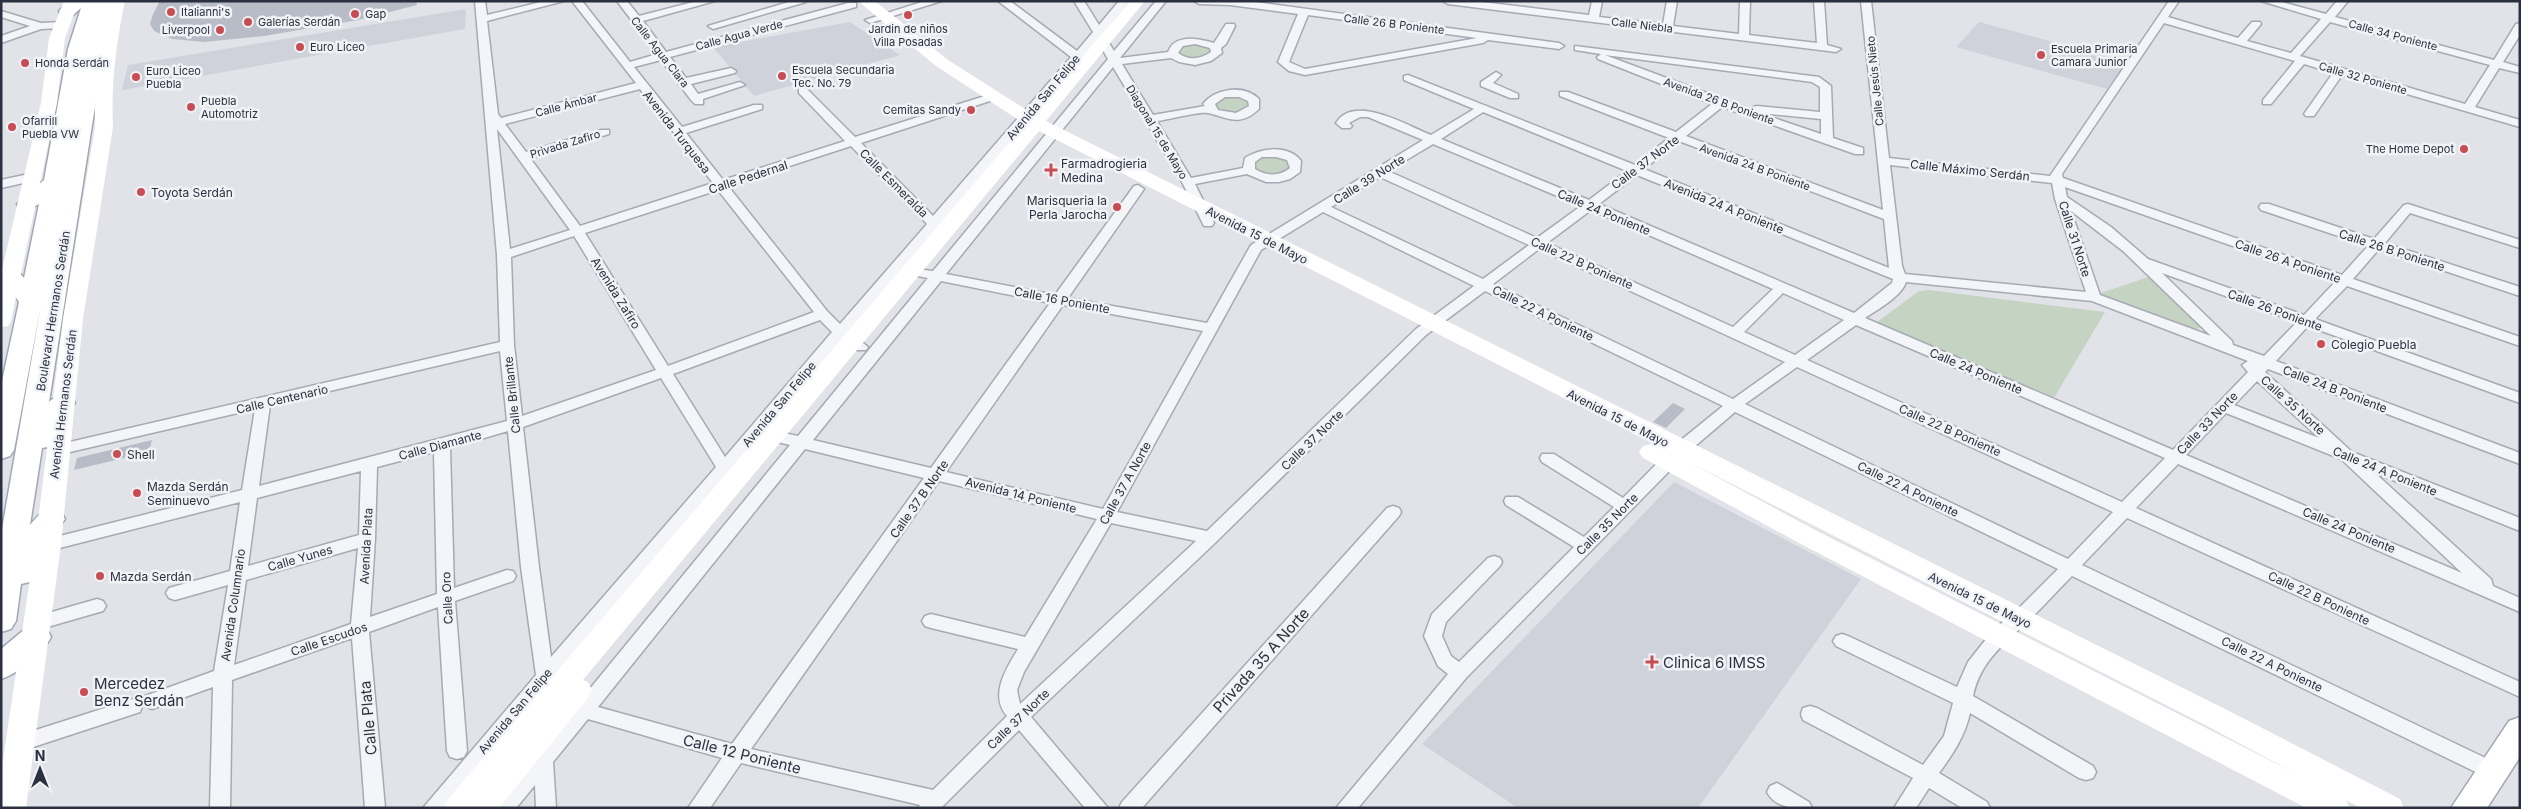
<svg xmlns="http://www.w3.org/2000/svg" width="2521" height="809" viewBox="0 0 2521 809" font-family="Inter,sans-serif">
<rect width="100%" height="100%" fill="#e1e3e9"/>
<!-- built -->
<g fill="#cfd2db">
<polygon points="466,9 465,29 122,90 128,65"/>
<polygon points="850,22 900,55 754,96 713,47"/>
<polygon points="1979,22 2127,62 2107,89 1956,47"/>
<polygon points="1674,482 1861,579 1698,808 1518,808 1422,744"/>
</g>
<!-- green -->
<g fill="#c5d3c2">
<polygon points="1201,42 1215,48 1210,57 1190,60 1176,54 1181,45"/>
<polygon points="1238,95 1253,102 1248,112 1227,115 1212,108 1217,98"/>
<polygon points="1278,155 1294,163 1290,174 1267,178 1251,170 1255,159"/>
<polygon points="2151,276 2202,327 2192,331 2106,299 2101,293"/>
<polygon points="1929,290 2105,312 2054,398 1877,322 1919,291"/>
</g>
<!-- building -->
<g fill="#b8bcc6">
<polygon points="160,1 416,1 417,5 358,20 264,36 204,42 172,39 154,31 150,24 153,14"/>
<polygon points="1673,403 1685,409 1666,428 1653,422"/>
<polygon points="152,440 149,452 74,470 77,458"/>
</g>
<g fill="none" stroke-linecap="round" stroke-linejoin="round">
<!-- street casing -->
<g stroke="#a6aab3" stroke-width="3">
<g id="street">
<path d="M475,1h10l2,14 58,-14h19l-77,20 11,93 3,4 135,-35 -64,-82h10l48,61 27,-8 -40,-53h10l12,15 58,-15h18l-72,20 23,31 182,-49h8v4l-186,50 16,21 45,-10 5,3 -1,2 -44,11 7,10 42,-12 5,3 -42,14v5h-8l-4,-4 -30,-40 -27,7 48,60 72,-22h8v4l-76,24 37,47 122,-39 -46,-48v-4h8l48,48 133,-42h8v4l-135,44 72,73 138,-159 -73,-56h12l67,50 16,-19 -19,-31h10l15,24 20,-24h11l-27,32 11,18 42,-50h10l-46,57 48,-6c7,-19 31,-13 46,-9l12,-19h8l1,2 -9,18 -5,4 1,5 -11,8 -16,4 -16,-3 -8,-4 -49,6 31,51 52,-9 -2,-2c12,-16 41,-20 56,-5v10c-20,19 -32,8 -51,4 -8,-2 -41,7 -51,8l34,57 52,-10 2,-10c15,-10 43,-14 56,3l-1,11 -10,7 -11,3h-13l-19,-8 -52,10 19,39 -2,3h-8l-22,-44 -69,-115 -167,207 109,21 79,-109 4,-1 6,4 -76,109 139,25 44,-78 172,-105 -55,-23h-8l-11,6 3,3 -2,2h-8l-6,-5c18,-30 72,3 95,12l43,-26 -70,-29v-4l4,-1 227,90 34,-27 -109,-42v-4h8l108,40 36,-28 -114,-45 -1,-2 4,-3 -26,-4v-4l244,31 12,9 2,52 30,10v6h-8l-133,-47 -36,29 197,74 -22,-209h10l18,157 161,18 119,-175h10l-11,16 70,21 14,-16h8l1,2 -14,17 44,12 30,-34 -60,-18h17l48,13 11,-13h11l-13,16 159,43 22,-36 4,-1v12l-17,27 17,5v6l-21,-5 -24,39 45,13v7l-178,-52 -28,41h-8l-2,-2 29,-41 -29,-9 -33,40h-8v-4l32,-39 -131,-38 -102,151 1,4 279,97 26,-29 -107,-36 -2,-3 2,-3h8l105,35 30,-34 4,-1 112,36v8l-110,-35 -25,30 135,44v9l-141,-47 -26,30 167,58v9l-173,-60 -32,33 205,74v10l-212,-77 -32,35 244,92v11l-252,-95 -3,3 87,80 168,66v13l-145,-58 116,106 2,7 27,12v14l-342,-148 -42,44 384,174v15l-393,-179 -45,47 416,199 3,6 -3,6 -7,2 -7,-2 -412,-200c-15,15 -30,32 -46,47 -23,22 -46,39 -53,73l120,70 3,6 -3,6 -7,2 -7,-2 -109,-65c-5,23 -17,41 -31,60l48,29 3,6h-28l-33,-20 -13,20h-22l19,-30 -110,-58 -2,-6 2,-6 7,-2 7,2 106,57 21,-29 9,-33 -117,-57 -3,-5 3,-5 6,-2 6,2 109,51 11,-25 26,-33 19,-15 45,-45 -323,-157 -48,41 -221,225 -108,130h-22l112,-134 -10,-8 -14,-30 8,-22 56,-56 6,-2 6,2 2,4 -2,4 -54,56 -4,14 9,20 8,6 115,-115 -68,-42 -2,-4 2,-4h12l66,40 30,-30 -72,-45 -2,-4 2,-4h12l69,44 52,-53 48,-39 -238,-115 -59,44 -210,207 -185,175 77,91h-23l-66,-78 -78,78h-23l2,-3 -179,-42 -31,45h-22l34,-50 -134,-39 -35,43 3,46h-20l-1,-23 -19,23h-22l75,-94 -3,-6 2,-5 11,-1 211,-257 -21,-5 -3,-4 3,-4 5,-1 24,5 130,-158 -21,-4 -2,-3 2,-3 26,3 175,-212 -11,-19 -248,292 19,15 -2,3h-10l-14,-10 -396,468h-23l113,-133 -15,-108 -13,-136 -58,17 4,140 53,-18 6,1 3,5 -3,5 -58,20 12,150 -3,6 -7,2 -7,-2 -3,-6 -9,-144 -69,25 16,176h-20l-13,-170 -120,42 -2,128h-20l3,-121 -61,22 -7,-3 -2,-5 2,-5 69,-25 14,-86 -53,15 -6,-2 -3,-5 3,-5 61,-17 10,-69 -192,49 -6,-2 -2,-4 2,-4 6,-2 194,-49 13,-81 -198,46 -6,-1 -2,-4 2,-4 6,-1 443,-103 -3,-87zM2330,22l160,43 -25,39 -165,-48zM1195,44l15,4 1,4c-10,7 -22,9 -33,1l5,-7zM1605,55l207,27 8,5v25l-63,-6 -4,1 -1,3zM640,89l73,94 -133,43 -50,-68 79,-24v-4h-8l-75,22 -21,-28zM1225,97h14l9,4 1,5 -13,7 -18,-3 -3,-6zM1483,112l144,59 -38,29 -148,-61zM1759,113l62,6v15zM497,129l73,101 -60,19zM1679,141l205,78 5,49 -245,-99zM1433,144l148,62 -44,32 -149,-67zM851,146l76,78 -87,100 -13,-13 -99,-125zM1262,157h14l11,3 3,8c-11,9 -24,8 -35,1v-7zM1890,165l162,18 3,16 31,93 -181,-18 -3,-8zM1637,175l256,104 -1,4 -38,30 -255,-109zM1380,177l149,68 -46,34 -152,-72zM2065,187l270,95 -31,33 -156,-56 -37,-32 -44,-30zM718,190l96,122 -146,54 -83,-133zM1591,210l182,79 -40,38 -186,-84zM2071,211l52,40 88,85 -111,-41zM1323,212l151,74 -58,43 -209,202 -90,-19 144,-262zM574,236l82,134 -134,46 -8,-71 -3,-88zM1539,249l246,113 -52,37 -240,-115zM2162,273l135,49 -33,34 -31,-11 -1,-4zM941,281l109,22 -119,165 -118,-28zM1906,282l186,19 156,60 -6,4 6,7 -75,78 -308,-132c13,-9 36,-21 41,-36zM1783,293l61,27 -49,35 -51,-23zM1063,305l140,26 -100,178 -157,-37zM820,320l12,12 -107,125 -52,-83zM1856,325l309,133 -43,44 -315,-142zM500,351l7,70 -248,65 11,-81zM1797,367l316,145 -45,47 -323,-155zM661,378l55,89 -165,190 -12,-90 -16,-140zM2257,381l62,57 -85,-33zM2226,413l115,46 121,114 -276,-118zM805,449l119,29 -192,266 -134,-37zM434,452l3,142 -67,23 5,-78 2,-72zM361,471l-2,64 -111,31 9,-68zM939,481l158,38 -72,118 -94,-23 -6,2 -3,5 3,5 6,2 87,21c-12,20 -29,46 -11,67l-74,74 -182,-41zM1111,523l85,18 -176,163 -3,-14 7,-18zM358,548l-7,76 -117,41 12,-85z"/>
<polygon points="792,1 806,2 713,29 708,26"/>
<polygon points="925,1 942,1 870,23 865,20"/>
<path d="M1194,1h53l312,42 5,3 -5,3 -71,-9 -5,3 -178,32 -16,-4 -11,-9 20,-48 -68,-9 -31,-1zM1308,15l169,23 -172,31 -16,-7z"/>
<polygon points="1443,1 1474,1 1589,15 1592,1 1602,1 1599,17 1663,24 1667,1 1677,1 1673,26 1739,34 1740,1 1750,1 1749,35 1817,43 1814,1 1824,1 1827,45 1841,49 1836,52 1448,4"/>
<polygon points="1,11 41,23 61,22 66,25 61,28 41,29 1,43 1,36 30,26 1,17"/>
<polygon points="1496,72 1501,75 1493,83 1518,94 1518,98 1510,98 1481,86 1481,82"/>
<polygon points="33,173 39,177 37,180 1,188 1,180"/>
<polygon points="1393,506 1399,508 1401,512 1399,516 1142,808 1119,808 1122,802 1387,508"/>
<polygon points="97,599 103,601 106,606 103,611 37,630 31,628 28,623 31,618"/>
<polygon points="133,699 140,702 142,707 140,712 21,751 14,749 11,743 14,737"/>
<path d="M1777,783l32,19 3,6c-17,0 -36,1 -45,-16l3,-6z"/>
</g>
</g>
<!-- primary casing -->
<g stroke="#a1a7b4" stroke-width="3">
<g id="primary">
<path d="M69,1h44l-21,124 -43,277c8,-7 13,-7 23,-5l3,6 -13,15 -9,28 -11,2 -12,77c10,-12 15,-18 31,-13l4,7 -21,27 -14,36 -9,2 -5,37 -5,8 -10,3v-97l40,-230 -27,145 -4,6 -9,3v-73l18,-84 -18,-26 3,-4c9,-2 14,-2 20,6l15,-74 -12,6 -7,-2 -3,-4 27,-24 24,-131 13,-41 -8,7h-12l-2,-4z"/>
<path d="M36,625l11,4 4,8c-9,17 -32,36 -50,42v-30l24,-20z"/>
<polygon points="2520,717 2520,757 2487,808 2451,808 2509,721"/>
</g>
</g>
<!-- street -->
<use href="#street" fill="#f4f5f8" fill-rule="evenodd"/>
<!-- secondary -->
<g fill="#fff" fill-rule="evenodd">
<polygon points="64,1 79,1 65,38 57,103 11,321 8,326 1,327 1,274 41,103 49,38"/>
<path d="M110,1h15c-9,42 -14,83 -12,126l-30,192 -22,226 -35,263h-25v-35l34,-228 28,-226 32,-192c-1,-43 6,-84 15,-126z"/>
<path d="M858,1h17l73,59 85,54 97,-113h15l-99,120 1183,590 171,88 4,9h-44l-14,-8 4,8h-44l-507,-265 -156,-85 -4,-6 4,-6 8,-2 5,1 -617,-314 -456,549 5,2 4,8 -4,8 -89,110h-55l4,-9 577,-675 -89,-58zM1689,462l520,265 84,45 -476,-241z"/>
</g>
<!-- primary -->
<use href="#primary" fill="#fff" fill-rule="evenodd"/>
</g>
<!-- markers -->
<g fill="#c84c53" stroke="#f1f3f7" stroke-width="2">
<circle cx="171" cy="12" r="5"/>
<circle cx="355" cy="14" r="5"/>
<circle cx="908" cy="15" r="5"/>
<circle cx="248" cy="22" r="5"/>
<circle cx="220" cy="30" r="5"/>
<circle cx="300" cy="47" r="5"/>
<circle cx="2041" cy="55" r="5"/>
<circle cx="25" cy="63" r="5"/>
<circle cx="782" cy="76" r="5"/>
<circle cx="136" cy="77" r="5"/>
<circle cx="191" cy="107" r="5"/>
<circle cx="971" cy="110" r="5"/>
<circle cx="12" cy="127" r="5"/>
<circle cx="2464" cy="149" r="5"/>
<path d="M1048.5 162.5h5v5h5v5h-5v5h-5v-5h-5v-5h5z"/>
<circle cx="141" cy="192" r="5"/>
<circle cx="1117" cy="207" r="5"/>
<circle cx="2321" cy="344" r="5"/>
<circle cx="117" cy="454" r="5"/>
<circle cx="137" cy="493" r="5"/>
<circle cx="100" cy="576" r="5"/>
<path d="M1649.5 654.5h5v5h5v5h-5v5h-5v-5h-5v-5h5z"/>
<circle cx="84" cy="692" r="5"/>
</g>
<g text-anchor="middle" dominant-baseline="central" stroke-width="5" stroke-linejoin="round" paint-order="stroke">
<!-- far-poi labels -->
<g font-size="11" fill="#2a3040" stroke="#f1f3f7" text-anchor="start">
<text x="181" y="12">Italianni's</text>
<text x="365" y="14">Gap</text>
<text x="258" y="22">Galerías Serdán</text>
<text x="908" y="29" text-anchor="middle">Jardin de niños<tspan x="908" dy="13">Villa Posadas</tspan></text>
<text x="210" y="30" text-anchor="end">Liverpool</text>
<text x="310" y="47">Euro Liceo</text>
<text x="2051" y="49">Escuela Primaria<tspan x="2051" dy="13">Camara Junior</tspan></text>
<text x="35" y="63">Honda Serdán</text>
<text x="792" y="70">Escuela Secundaria<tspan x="792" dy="13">Tec. No. 79</tspan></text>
<text x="146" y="71">Euro Liceo<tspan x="146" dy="13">Puebla</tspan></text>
<text x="201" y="101">Puebla<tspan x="201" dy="13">Automotriz</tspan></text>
<text x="961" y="110" text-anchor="end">Cemitas Sandy</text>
<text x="22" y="121">Ofarrill<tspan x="22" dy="13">Puebla VW</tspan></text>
<text x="2454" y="149" text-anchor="end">The Home Depot</text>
</g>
<!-- far-street labels -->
<g font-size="11" fill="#2a3040" stroke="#f1f3f7">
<text transform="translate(1394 24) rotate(7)">Calle 26 B Poniente</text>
<text transform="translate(1642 25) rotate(7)">Calle Niebla</text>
<text transform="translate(739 35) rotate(-15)">Calle Agua Verde</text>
<text transform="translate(2393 35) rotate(15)">Calle 34 Poniente</text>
<text transform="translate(660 52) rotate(52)">Calle Agua Clara</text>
<text transform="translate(2363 78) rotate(16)">Calle 32 Poniente</text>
<text transform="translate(1875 81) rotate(-96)">Calle Jesús Nieto</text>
<text transform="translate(1719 101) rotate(20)">Avenida 26 B Poniente</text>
<text transform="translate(566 105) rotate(-15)">Calle Ámbar</text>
<text transform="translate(1157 132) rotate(59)">Diagonal 15 de Mayo</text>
<text transform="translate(565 144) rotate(-17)">Privada Zafiro</text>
<text transform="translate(1755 167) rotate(20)">Avenida 24 B Poniente</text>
</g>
<!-- street labels -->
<g font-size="12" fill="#2a3040" stroke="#f1f3f7">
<text transform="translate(1043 97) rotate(-50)">Avenida San Felipe</text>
<text transform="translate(677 132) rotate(52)">Avenida Turquesa</text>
<text transform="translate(1645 162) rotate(-37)">Calle 37 Norte</text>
<text transform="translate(1970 170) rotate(6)">Calle Máximo Serdán</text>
<text transform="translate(748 177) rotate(-18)">Calle Pedernal</text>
<text transform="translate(1369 179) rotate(-32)">Calle 39 Norte</text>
<text transform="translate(894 183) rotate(45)">Calle Esmeralda</text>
<text transform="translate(1724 206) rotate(22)">Avenida 24 A Poniente</text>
<text transform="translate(1604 212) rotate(23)">Calle 24 Poniente</text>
<text transform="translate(1257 235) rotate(27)">Avenida 15 de Mayo</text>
<text transform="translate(2075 239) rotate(72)">Calle 31 Norte</text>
<text transform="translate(2392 250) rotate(18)">Calle 26 B Poniente</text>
<text transform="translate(2288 261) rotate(19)">Calle 26 A Poniente</text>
<text transform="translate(1582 263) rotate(24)">Calle 22 B Poniente</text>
<text transform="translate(616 293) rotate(58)">Avenida Zafiro</text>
<text transform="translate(1062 300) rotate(11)">Calle 16 Poniente</text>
<text transform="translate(2275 310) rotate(20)">Calle 26 Poniente</text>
<text transform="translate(53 311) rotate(-81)">Boulevard Hermanos Serdán</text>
<text transform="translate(1543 313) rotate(26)">Calle 22 A Poniente</text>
<text transform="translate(1976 371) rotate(23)">Calle 24 Poniente</text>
<text transform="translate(2335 389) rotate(21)">Calle 24 B Poniente</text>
<text transform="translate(512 395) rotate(-96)">Calle Brillante</text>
<text transform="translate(282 399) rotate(-13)">Calle Centenario</text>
<text transform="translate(63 404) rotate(-83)">Avenida Hermanos Serdán</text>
<text transform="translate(779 404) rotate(-50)">Avenida San Felipe</text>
<text transform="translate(2293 405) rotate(42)">Calle 35 Norte</text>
<text transform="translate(1618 418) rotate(27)">Avenida 15 de Mayo</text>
<text transform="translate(2207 423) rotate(-46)">Calle 33 Norte</text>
<text transform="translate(1950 430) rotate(24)">Calle 22 B Poniente</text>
<text transform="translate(1312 440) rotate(-44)">Calle 37 Norte</text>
<text transform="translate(440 445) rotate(-15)">Calle Diamante</text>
<text transform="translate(2385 471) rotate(22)">Calle 24 A Poniente</text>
<text transform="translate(1125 483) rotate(-61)">Calle 37 A Norte</text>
<text transform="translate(1908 489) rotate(26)">Calle 22 A Poniente</text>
<text transform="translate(1021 495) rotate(14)">Avenida 14 Poniente</text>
<text transform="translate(919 499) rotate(-55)">Calle 37 B Norte</text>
<text transform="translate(1607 524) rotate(-45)">Calle 35 Norte</text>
<text transform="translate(2349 530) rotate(23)">Calle 24 Poniente</text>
<text transform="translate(366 546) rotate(-87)">Avenida Plata</text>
<text transform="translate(300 558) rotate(-16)">Calle Yunes</text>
<text transform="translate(447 598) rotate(-93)">Calle Oro</text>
<text transform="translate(2319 598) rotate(25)">Calle 22 B Poniente</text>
<text transform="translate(1980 600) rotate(26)">Avenida 15 de Mayo</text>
<text transform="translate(233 605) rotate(-82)">Avenida Columnario</text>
<text transform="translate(329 639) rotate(-19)">Calle Escudos</text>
<text transform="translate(2272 664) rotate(26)">Calle 22 A Poniente</text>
<text transform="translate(515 711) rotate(-50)">Avenida San Felipe</text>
<text transform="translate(1018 719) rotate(-44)">Calle 37 Norte</text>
</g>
<!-- poi labels -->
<g font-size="12" fill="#2a3040" stroke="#f1f3f7" text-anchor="start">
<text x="1061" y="163">Farmadrogieria<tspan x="1061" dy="14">Medina</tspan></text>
<text x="151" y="192">Toyota Serdán</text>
<text x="1107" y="200" text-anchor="end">Marisqueria la<tspan x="1107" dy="14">Perla Jarocha</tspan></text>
<text x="2331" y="344">Colegio Puebla</text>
<text x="127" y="454">Shell</text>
<text x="147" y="486">Mazda Serdán<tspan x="147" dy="14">Seminuevo</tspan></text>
<text x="110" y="576">Mazda Serdán</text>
</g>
<!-- near-street labels -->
<g font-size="15" fill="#2a3040" stroke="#f1f3f7">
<text transform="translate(1261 660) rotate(-48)">Privada 35 A Norte</text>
<text transform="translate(368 718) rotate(-95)">Calle Plata</text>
<text transform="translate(742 754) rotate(14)">Calle 12 Poniente</text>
</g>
<!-- near-poi labels -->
<g font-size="15" fill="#2a3040" stroke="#f1f3f7" text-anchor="start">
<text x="1663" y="662">Clinica 6 IMSS</text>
<text x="94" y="683">Mercedez<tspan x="94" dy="17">Benz Serdán</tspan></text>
</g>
</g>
<!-- border -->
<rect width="2521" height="809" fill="none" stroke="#2a3040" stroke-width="5"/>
<!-- north arrow -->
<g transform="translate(40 769)" stroke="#f1f3f7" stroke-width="4" paint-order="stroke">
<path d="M0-4L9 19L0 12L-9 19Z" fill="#2a3040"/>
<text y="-8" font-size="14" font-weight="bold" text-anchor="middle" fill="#2a3040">N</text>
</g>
</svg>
